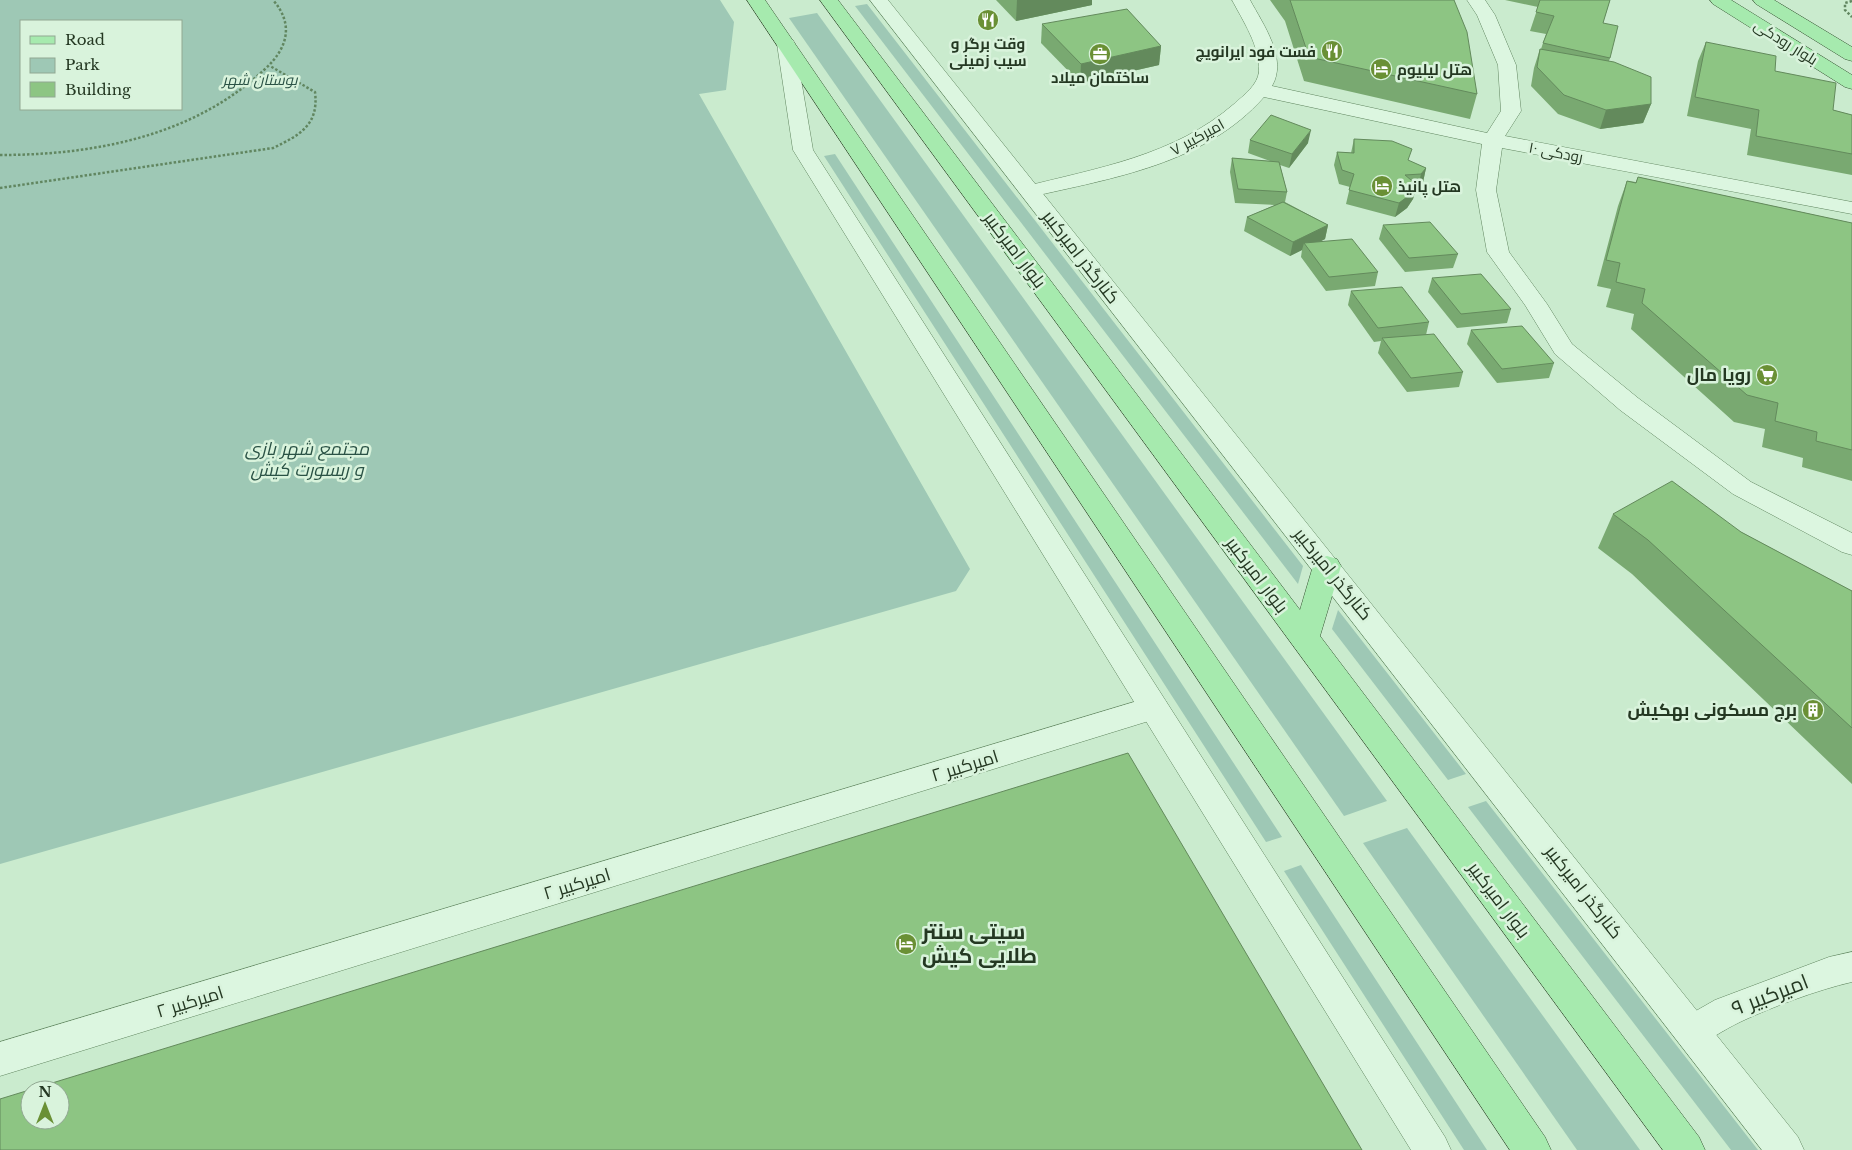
<svg xmlns="http://www.w3.org/2000/svg" width="1852" height="1150" viewBox="0 0 1852 1150" font-family="'Libre Baskerville',Cairo,serif">
<rect width="100%" height="100%" fill="#caebce"/>
<!-- green -->
<g fill="#9ec8b5" fill-rule="evenodd">
<path d="M0,0h720l14,22 -8,68 -27,4 271,475 -14,22 -956,273zM181,21v88h-160v-88z"/>
<polygon points="867,4 1303,566 1298,584 855,6"/>
<polygon points="817,13 1387,801 1344,816 789,18"/>
<polygon points="835,154 1282,837 1266,842 824,156"/>
<polygon points="1338,610 1466,774 1448,780 1332,629"/>
<polygon points="1486,801 1758,1150 1731,1150 1468,807"/>
<polygon points="1407,828 1640,1150 1577,1150 1363,843"/>
<polygon points="1301,865 1487,1150 1464,1150 1284,871"/>
</g>
<g fill="none" stroke-linecap="round" stroke-linejoin="round">
<!-- minor casing -->
<g stroke="#618660" stroke-width="1">
<g id="minor">
<path d="M1232,0h18c13,24 38,59 22,86l215,47 14,-22 -3,-46 -21,-50 -10,-15h18l10,15 21,50 5,46 -16,25 347,66v12l-350,-66 -6,42 13,62 38,52 25,40 66,54 113,84 101,51v22l-10,-3 -109,-58 -113,-84 -65,-56 -30,-49 -38,-53 -11,-62 6,-46 -218,-47c-59,67 -151,81 -234,100l-7,-2 -3,-4 3,-4c74,-19 151,-31 211,-83 10,-9 24,-19 25,-33 1,-25 -16,-50 -27,-71z"/>
<polygon points="1154,696 1165,700 1169,708 1165,716 0,1076 0,1042"/>
<path d="M1852,952v30c-35,8 -80,25 -112,40 -17,8 -31,19 -48,25l-12,-5 -6,-11 6,-11 35,-20 114,-43z"/>
</g>
</g>
<!-- tertiary casing -->
<g stroke="#618660" stroke-width="1">
<g id="tertiary">
<polygon points="870,0 888,0 1798,1137 1804,1150 1762,1150"/>
<polygon points="786,38 793,40 795,44 813,150 1445,1137 1451,1150 1411,1150 793,150 777,44 779,40"/>
</g>
</g>
<!-- primary casing -->
<g stroke="#375433" stroke-width="1">
<g id="primary">
<polygon points="747,0 765,0 1545,1137 1551,1150 1510,1150"/>
<polygon points="820,0 838,0 1300,610 1313,566 1317,559 1327,556 1337,559 1341,566 1320,636 1699,1137 1705,1150 1663,1150"/>
<polygon points="1710,0 1731,0 1852,75 1852,89 1845,87 1713,4"/>
<polygon points="1753,0 1774,0 1852,47 1852,61 1845,59 1756,4"/>
</g>
</g>
<!-- path -->
<g stroke="#618660" stroke-width="2.5" stroke-dasharray="2.5 2" stroke-linecap="butt">
<polyline points="1852,1 1845,3 1845,10 1852,17"/>
<path d="M0,155c95,0 194,-19 265,-86 23,-21 29,-45 8,-69"/>
<path d="M0,188l273,-40c27,-13 46,-23 42,-56l-45,-26"/>
</g>
<!-- minor -->
<use href="#minor" fill="#dcf6e0" fill-rule="evenodd"/>
<!-- tertiary -->
<use href="#tertiary" fill="#dcf6e0" fill-rule="evenodd"/>
<!-- primary -->
<use href="#primary" fill="#a6eaae" fill-rule="evenodd"/>
</g>
<!-- wall -->
<g fill="#79a971">
<polygon points="996,0 1092,0 1092,5 1016,21"/>
<polygon points="1270,0 1454,0 1477,94 1470,119 1304,81 1285,21"/>
<polygon points="1505,0 1610,0 1603,23 1610,58 1609,61 1651,104 1643,123 1600,129 1558,114 1531,86 1534,68 1540,49 1541,49 1546,34 1530,31 1538,7"/>
<polygon points="1042,24 1161,46 1159,65 1080,83 1041,43"/>
<polygon points="1706,42 1775,71 1833,110 1852,115 1852,175 1747,155 1751,129 1687,116 1698,61"/>
<polygon points="1354,139 1426,168 1423,182 1418,188 1416,188 1413,199 1407,208 1395,217 1346,204 1350,187 1339,184 1334,165 1337,152 1351,153"/>
<polygon points="1250,140 1308,143 1289,168 1280,165 1287,192 1285,202 1328,225 1325,239 1321,241 1378,272 1375,286 1326,291 1301,257 1302,250 1290,256 1244,231 1247,217 1275,205 1235,203 1230,172 1232,158 1270,161 1248,153"/>
<polygon points="1638,177 1852,223 1852,481 1802,467 1803,458 1762,447 1765,429 1734,422 1631,329 1634,314 1606,307 1611,289 1597,286 1618,206 1627,181 1636,182"/>
<polygon points="1383,225 1458,254 1453,268 1405,272 1379,239"/>
<polygon points="1432,278 1511,309 1507,323 1457,328 1428,292"/>
<polygon points="1351,291 1429,322 1426,335 1463,372 1459,387 1407,392 1378,353 1381,341 1374,342 1348,305"/>
<polygon points="1471,330 1554,363 1549,378 1497,383 1467,344"/>
<polygon points="1613,514 1741,532 1852,591 1852,784 1632,574 1598,548"/>
</g>
<!-- shaded-wall -->
<g fill="#638a5c">
<polygon points="1017,0 1092,0 1092,5 1016,21"/>
<polygon points="1161,46 1159,65 1080,83 1081,64"/>
<polygon points="1651,104 1643,123 1600,129 1606,110"/>
<polygon points="1311,130 1308,143 1289,168 1292,154"/>
<polygon points="1426,168 1423,182 1418,188 1421,174"/>
<polygon points="1417,185 1413,199 1407,208 1395,217 1399,203"/>
<polygon points="1328,225 1325,239 1308,248 1304,243 1302,250 1290,256 1293,242"/>
</g>
<!-- building -->
<g fill="#8dc583" stroke="#638a5c" fill-rule="evenodd">
<polygon points="1290,0 1454,0 1467,32 1477,94 1309,57"/>
<polygon points="1540,0 1610,0 1603,23 1618,26 1610,58 1543,43 1554,16 1536,12"/>
<polygon points="1127,9 1161,46 1081,64 1042,24"/>
<polygon points="1706,42 1776,56 1775,71 1836,83 1833,110 1852,115 1852,154 1756,136 1759,110 1695,97"/>
<polygon points="1540,49 1614,62 1651,77 1651,104 1606,110 1564,95 1537,67"/>
<polygon points="1271,115 1311,130 1292,154 1250,140"/>
<polygon points="1354,139 1392,141 1412,149 1408,160 1426,168 1421,174 1405,175 1417,185 1411,194 1399,203 1349,190 1354,174 1342,170 1337,152 1354,153"/>
<polygon points="1232,158 1279,162 1287,192 1238,189"/>
<polygon points="1638,177 1852,223 1852,450 1816,441 1817,432 1775,421 1778,403 1747,395 1642,303 1645,289 1616,282 1620,263 1606,260 1627,181 1636,183"/>
<polygon points="1283,202 1328,225 1293,242 1247,217"/>
<polygon points="1430,222 1458,254 1409,258 1383,225"/>
<polygon points="1352,239 1378,272 1329,277 1304,243"/>
<polygon points="1481,274 1511,309 1461,314 1432,278"/>
<polygon points="1402,287 1429,322 1378,328 1351,291"/>
<polygon points="1522,326 1554,363 1502,369 1471,330"/>
<polygon points="1434,334 1463,372 1411,378 1382,338"/>
<polygon points="1672,481 1741,532 1852,591 1852,728 1648,540 1613,514"/>
<path d="M1128,753l234,397h-1362v-51zM30,1090h30v30h-30z"/>
</g>
<!-- icons -->
<defs>
<g id="restaurant-disc" transform="scale(1.125)"><circle r="9.5" fill="#6a9035" stroke="#d9f3dc"/><path d="M-5-6h1v4h1v-4h1v4h1v-4h1v5L-1.5 .5V6h-2V.5L-5-1ZM5-6V6H3V1.5H1.5Q1.5-4 5-6Z" fill="#fff"/></g>
<g id="office-disc" transform="scale(1.125)"><circle r="9.5" fill="#6a9035" stroke="#d9f3dc"/><path d="M-6-3h4V-5.5h4V-3h4V5H-6ZM-1-4.5V-3h2v-1.5ZM-6 0V1H6V0Z" fill="#fff"/></g>
<g id="hotel-disc" transform="scale(1.125)"><circle r="9.5" fill="#6a9035" stroke="#d9f3dc"/><path d="M-6-4.5h1.5V1H6V5H4.5V3h-9V5H-6ZM-4 0a1.8 1.8 0 1 1 3.6 0ZM.5 0V-2.5h3Q6-2.5 6 0Z" fill="#fff"/></g>
<g id="supermarket-disc" transform="scale(1.125)"><circle r="9.5" fill="#6a9035" stroke="#d9f3dc"/><path d="M-6-5.5h2.5l.6 2H6L4.5 2H-2.5L-4.4-4H-6ZM-1.5 3.2a1.3 1.3 0 1 0 .1 0ZM3 3.2a1.3 1.3 0 1 0 .1 0Z" fill="#fff"/></g>
<g id="building-disc" transform="scale(1.125)"><circle r="9.5" fill="#6a9035" stroke="#d9f3dc"/><path d="M-4-6H4V6H1V3H-1V6H-4ZM-2.5-4.3h1.7v1.8h-1.7ZM.8-4.3h1.7v1.8H.8ZM-2.5-1h1.7V.8h-1.7ZM.8-1h1.7V.8H.8Z" fill="#fff"/></g>
</defs>
<g fill-rule="evenodd">
<use href="#restaurant-disc" x="988" y="20"/>
<use href="#restaurant-disc" x="1332" y="51"/>
<use href="#office-disc" x="1100" y="54"/>
<use href="#hotel-disc" x="1381" y="69"/>
<use href="#hotel-disc" x="1382" y="186"/>
<use href="#supermarket-disc" x="1767" y="375"/>
<use href="#building-disc" x="1813" y="710"/>
<use href="#hotel-disc" x="906" y="944"/>
</g>
<g text-anchor="middle" dominant-baseline="central" stroke-width="5" stroke-linejoin="round" paint-order="stroke">
<!-- far-street labels -->
<g font-size="15" fill="#243822" stroke="#d9f3dc">
<text transform="translate(1786 42) rotate(32)">بلوار رودکی</text>
<text transform="translate(1197 137) rotate(-29)">امیرکبیر ۷</text>
<text transform="translate(1556 152) rotate(11)">رودکی ۱۰</text>
</g>
<!-- far-poi labels -->
<g font-size="15" font-weight="bold" fill="#243822" stroke="#d9f3dc">
<text x="988" y="43">وقت برگر و<tspan x="988" dy="17">سیب‌ زمینی</tspan></text>
<text x="1316" y="51" text-anchor="end">فست فود ایرانویچ</text>
<text x="1397" y="69" text-anchor="start">هتل لیلیوم</text>
<text x="1100" y="77">ساختمان میلاد</text>
<text x="1398" y="186" text-anchor="start">هتل پانیذ</text>
</g>
<!-- far-park labels -->
<g font-size="15" font-style="italic" fill="#2a5245" stroke="#d9f3dc">
<text x="260" y="79">بوستان شهر</text>
</g>
<!-- street labels -->
<g font-size="18" fill="#243822" stroke="#d9f3dc">
<text transform="translate(1015 250) rotate(53)">بلوار امیرکبیر</text>
<text transform="translate(1081 257) rotate(52)">کنارگذر امیرکبیر</text>
<text transform="translate(1333 574) rotate(51)">کنارگذر امیرکبیر</text>
<text transform="translate(1257 575) rotate(53)">بلوار امیرکبیر</text>
<text transform="translate(965 766) rotate(-17)">امیرکبیر ۲</text>
<text transform="translate(577 884) rotate(-17)">امیرکبیر ۲</text>
<text transform="translate(1584 892) rotate(52)">کنارگذر امیرکبیر</text>
<text transform="translate(1499 900) rotate(53)">بلوار امیرکبیر</text>
<text transform="translate(190 1002) rotate(-17)">امیرکبیر ۲</text>
</g>
<!-- poi labels -->
<g font-size="18" font-weight="bold" fill="#243822" stroke="#d9f3dc" text-anchor="end">
<text x="1751" y="375">رویا مال</text>
<text x="1797" y="710">برج مسکونی بهکیش</text>
</g>
<!-- park labels -->
<g font-size="18" font-style="italic" fill="#2a5245" stroke="#d9f3dc">
<text x="307" y="449">مجتمع شهر بازی<tspan x="307" dy="21">و ریسورت کیش</tspan></text>
</g>
<!-- near-poi labels -->
<g font-size="21" font-weight="bold" fill="#243822" stroke="#d9f3dc" text-anchor="start">
<text x="922" y="932">سیتی سنتر<tspan x="922" dy="24">طلایی کیش</tspan></text>
</g>
<!-- near-street labels -->
<g font-size="21" fill="#243822" stroke="#d9f3dc">
<text transform="translate(1770 995) rotate(-21)">امیرکبیر ۹</text>
</g>
</g>
<!-- legend -->
<rect x="20" y="20" width="162" height="90" fill="#d9f3dc" stroke="#91a892"/>
<rect x="30" y="36" width="25" height="8" fill="#a6eaae" stroke="#91a892"/>
<text x="65" y="45" font-size="15" fill="#243822">Road</text>
<rect x="30" y="58" width="25" height="15" fill="#9ec8b5" stroke="#91a892"/>
<text x="65" y="70" font-size="15" fill="#243822">Park</text>
<rect x="30" y="82" width="25" height="15" fill="#8dc583" stroke="#91a892"/>
<text x="65" y="95" font-size="15" fill="#243822">Building</text>
<!-- north arrow -->
<g transform="translate(45 1105)"><circle r="24" fill="#d9f3dc" stroke="#91a892"/>
<path d="M0-4L9 19L0 12L-9 19Z" fill="#6a9035"/>
<text y="-8" font-size="14" font-weight="bold" text-anchor="middle" fill="#243822">N</text>
</g>
</svg>
